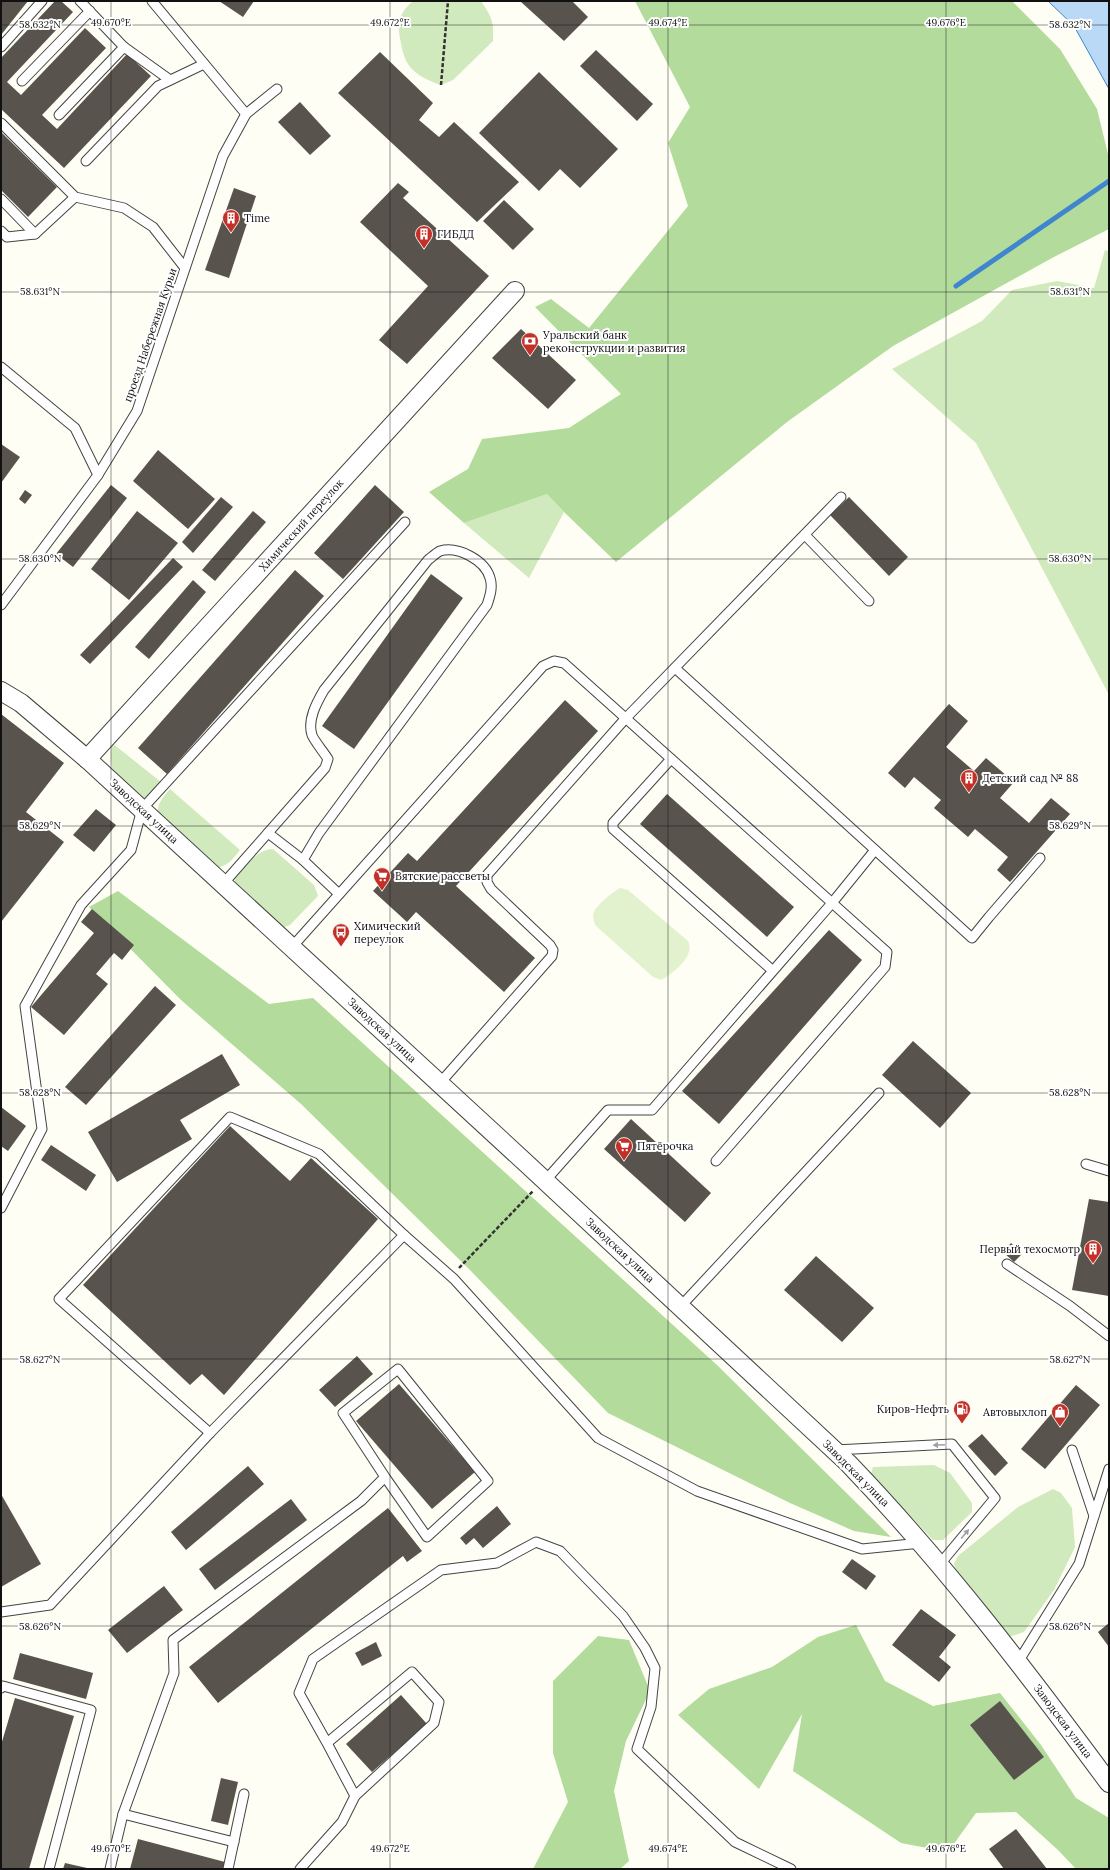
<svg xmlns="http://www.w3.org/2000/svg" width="1110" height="1870" viewBox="0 0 1110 1870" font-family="Lora,serif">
<rect width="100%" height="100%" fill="#fffef4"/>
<!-- green -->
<g fill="#d0eabd">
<path d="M413,1h68c11,17 13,20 12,40l-40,39 -12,5c-12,-4 -26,-10 -33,-21 -4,-6 -6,-15 -7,-21 -4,-19 -3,-29 12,-42z"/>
<polygon points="1105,250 1109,251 1109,695 976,443 892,369 982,321 1012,290 1057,281 1094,288"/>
<polygon points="547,494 564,512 529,578 464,523"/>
<path d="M112,743l49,39 -18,20c-23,-22 -36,-24 -31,-59z"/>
<path d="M170,789l70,61c-7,9 -12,16 -24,18l-59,-53c1,-12 5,-17 13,-26z"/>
<path d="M273,849l41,36 4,11 -28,29 -8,3 -47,-41v-9c11,-12 21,-28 38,-29z"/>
<polygon points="934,1465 950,1473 972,1503 972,1512 943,1540 933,1540 871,1474 873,1467"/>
<polygon points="1053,1489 1061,1493 1072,1508 1075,1547 1054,1590 1024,1632 1009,1637 958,1576 954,1564 958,1556 1018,1507"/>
</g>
<!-- forest -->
<g fill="#b2db9c">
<polygon points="635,1 1012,1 1060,49 1097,109 1109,158 1109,229 1052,258 893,346 787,422 616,562 564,512 547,494 464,523 429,492 468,469 482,439 569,428 621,394 535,307 551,299 589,328 688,206 668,143 690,107"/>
<polygon points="118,891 269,1004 313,998 717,1365 891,1537 854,1531 790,1503 608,1413 469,1269 301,1104 181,1000 89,907"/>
<polygon points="856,1625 885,1681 933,1706 1000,1693 1041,1745 1076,1798 1109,1818 1109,1869 1076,1869 1058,1850 1016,1812 976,1813 948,1852 901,1843 793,1771 802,1714 759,1789 678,1715 709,1689 772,1667 818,1637"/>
<polygon points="598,1636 629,1640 650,1691 626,1741 614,1791 629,1861 620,1869 533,1869 568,1802 553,1753 553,1681"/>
</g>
<!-- pitch -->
<path fill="#e2f2cf" d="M620,888l8,2 60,51c8,14 -15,33 -27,39l-8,-3 -58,-52c-1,-5 -3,-9 -1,-13 3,-8 19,-20 26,-24z"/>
<!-- water -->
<polygon fill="#b9d9f6" stroke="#4086ce" points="1048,1 1109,1 1109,89 1074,26"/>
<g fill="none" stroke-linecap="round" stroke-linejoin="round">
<!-- stream -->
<polyline stroke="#4086ce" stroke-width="5" points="956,286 1109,181"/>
</g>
<!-- building -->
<g fill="#59534d">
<polygon points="1,1 28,1 1,35"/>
<polygon points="55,1 61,1 73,12 7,82 21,95 85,28 106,48 42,115 57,129 127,54 151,76 64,168 1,109 1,58"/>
<polygon points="219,1 254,1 243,17"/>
<polygon points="523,1 572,1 588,17 564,41 521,2"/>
<polygon points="596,50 653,104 637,121 580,66"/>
<polygon points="380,52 433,103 419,120 439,137 454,122 519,182 477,222 338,93"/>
<polygon points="539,72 618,149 580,188 560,169 539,191 479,133"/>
<polygon points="300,102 331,136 310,155 278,122"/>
<polygon points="1,132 57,187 28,217 1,190"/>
<polygon points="398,183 409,192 403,198 489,276 407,364 379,340 428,286 360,222"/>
<polygon points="234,188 256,196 229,278 205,270"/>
<polygon points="504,200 534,229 513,250 483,221"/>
<polygon points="521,329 576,380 548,409 492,358"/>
<polygon points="1,444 20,457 1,483"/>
<polygon points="158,450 215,499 188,529 133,481"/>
<polygon points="111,485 127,498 73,567 56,554"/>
<polygon points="375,485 404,512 343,579 314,553"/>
<polygon points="25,490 32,495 25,504 19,499"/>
<polygon points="221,497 233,507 193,553 182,542"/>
<polygon points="849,497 908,557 889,576 830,515"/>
<polygon points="137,511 178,543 129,600 91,569"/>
<polygon points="253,511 266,522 215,581 202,570"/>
<polygon points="173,558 183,567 90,664 80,655"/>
<polygon points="295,570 324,596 167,774 138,748"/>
<polygon points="431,574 463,598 354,749 322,726"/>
<polygon points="193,580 206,592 149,659 135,647"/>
<polygon points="565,700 598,731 456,886 535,958 504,992 416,912 407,922 373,891 408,853 417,861"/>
<polygon points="949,704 968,721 946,747 974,771 986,758 1014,782 1000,798 1029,823 1051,798 1070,814 1010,882 997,870 1008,857 975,829 968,837 934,808 941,800 914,777 905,788 888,773"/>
<polygon points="1,714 64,763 26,812 64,842 1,922"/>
<polygon points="667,794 794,907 767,937 640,824"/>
<polygon points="96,809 116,825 94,852 73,835"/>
<polygon points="92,909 134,945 122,960 114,953 96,974 108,984 64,1035 31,1007 94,933 81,922"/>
<polygon points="829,930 862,960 719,1124 682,1091"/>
<polygon points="155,986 176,1005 86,1105 65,1087"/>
<polygon points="913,1041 971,1093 940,1128 882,1075"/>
<polygon points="222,1054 240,1085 180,1120 192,1139 117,1182 88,1132"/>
<polygon points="1,1107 26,1126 8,1151 1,1146"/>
<polygon points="631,1119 711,1193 685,1222 604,1149"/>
<polygon points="230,1126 290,1181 311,1158 378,1219 224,1395 202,1374 190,1385 83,1285"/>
<polygon points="51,1145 96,1175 86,1191 41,1160"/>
<polygon points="1089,1199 1109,1202 1109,1296 1072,1290"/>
<polygon points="1011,1243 1022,1254 1014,1262 1003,1252"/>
<polygon points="816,1256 874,1308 842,1342 784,1290"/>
<polygon points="357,1356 373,1374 335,1407 319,1390"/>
<polygon points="399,1384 475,1472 432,1509 356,1421"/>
<polygon points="1076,1385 1100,1405 1045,1469 1021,1449"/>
<polygon points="982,1434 1008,1463 995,1476 968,1446"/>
<polygon points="248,1466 264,1484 186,1550 171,1532"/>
<polygon points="1,1494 41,1564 1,1587"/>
<polygon points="291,1499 307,1520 215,1590 199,1569"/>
<polygon points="497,1506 511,1524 483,1548 474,1538 466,1545 460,1538"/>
<polygon points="388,1508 422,1551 407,1562 403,1556 218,1703 189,1667"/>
<polygon points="852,1559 876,1576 866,1590 842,1572"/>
<polygon points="164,1586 183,1610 127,1653 108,1630"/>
<polygon points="921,1609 956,1635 939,1657 951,1667 939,1682 892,1645"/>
<polygon points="1109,1623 1109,1647 1098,1632"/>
<polygon points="376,1642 382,1656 362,1666 355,1653"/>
<polygon points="20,1653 93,1673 86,1699 13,1679"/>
<polygon points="401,1695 427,1724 372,1772 346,1744"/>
<polygon points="15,1698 74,1716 29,1869 1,1869 1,1745"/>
<polygon points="1000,1701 1044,1757 1014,1780 970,1725"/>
<polygon points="221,1778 238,1782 228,1825 211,1821"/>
<polygon points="1016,1829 1047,1869 1004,1869 989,1849"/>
<polygon points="138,1839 225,1862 223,1869 130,1869"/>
<polygon points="65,1863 87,1868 87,1869 63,1869"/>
</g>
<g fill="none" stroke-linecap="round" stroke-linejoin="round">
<!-- service casing -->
<g stroke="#444" stroke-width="11">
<g id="service">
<polyline points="152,1 246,114"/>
<polyline points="1,47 42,1"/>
<polyline points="124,47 170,80"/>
<polyline points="22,81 90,11"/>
<polyline points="59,115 124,47 80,1"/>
<polyline points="1,123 75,197 124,208 153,227 185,268"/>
<polyline points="86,161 158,86 204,64"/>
<polyline points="1,199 35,234 75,197"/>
<polyline points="1,231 7,237 35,234"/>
<polyline points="1,367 75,428 98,475"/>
<polyline points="805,535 869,601"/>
<polyline points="1,605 98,475 137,411 223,156 246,114 277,89"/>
<polyline points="675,668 972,938 989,917 1040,858"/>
<polyline points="671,759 613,823 613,829 772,970"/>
<polyline points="268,833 303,860 339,894"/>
<path d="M223,884l102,-116 3,-9c-3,-5 -15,-20 -16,-24 -5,-15 5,-33 12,-45l104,-130c4,-3 8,-7 12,-9 18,-5 45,9 50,27 3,9 0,18 -3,27l-168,228 -16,27"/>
<polyline points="292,947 543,666 554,661 564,663 887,952 885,967 716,1161"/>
<polyline points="440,1083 552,956 553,950 550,945 491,889 487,882 487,875 625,719 841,497"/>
<polyline points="1086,1164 1109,1171"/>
<polyline points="545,1181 608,1110 652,1110 832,903 875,850"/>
<polyline points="1,1208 42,1129 25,1006 81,905 131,850 142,809 405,522"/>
<polyline points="1007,1264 1070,1306 1109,1336"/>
<polyline points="681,1306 879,1093"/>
<polyline points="210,1433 59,1299 230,1117 319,1154 404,1235"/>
<polyline points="835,1450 952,1444 995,1498 940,1564"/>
<polyline points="1072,1450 1094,1516"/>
<polyline points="1,1612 50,1605 210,1433 404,1235 454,1279 598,1438 697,1491 862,1549 921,1543"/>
<polyline points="1018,1662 1079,1564 1109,1469"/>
<polyline points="1,1688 3,1686 91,1710 49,1869"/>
<polyline points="327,1743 355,1796 434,1723 439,1702 412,1672 327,1743 299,1693 313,1659 441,1570 497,1563 536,1542 560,1551 623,1616 645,1648 655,1668 651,1707 637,1749 735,1842 791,1869"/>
<polyline points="123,1814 174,1673 173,1640 361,1501 385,1477 343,1413 398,1369 488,1481 427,1537 385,1477"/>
<polyline points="110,1869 123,1814 234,1842"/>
<polyline points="228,1869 244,1794"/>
<polyline points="300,1869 342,1822 355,1796"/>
</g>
</g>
<!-- minor casing -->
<g stroke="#444" stroke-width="20">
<g id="minor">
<path d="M1,691l20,12 66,56 440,405 321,299c96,100 179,209 261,320"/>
<polyline points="87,759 515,291"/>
</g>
</g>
<!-- path -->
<g stroke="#333" stroke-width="2.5" stroke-dasharray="4 2" stroke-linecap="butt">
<polyline points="441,85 448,1"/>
<polyline points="459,1268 533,1191"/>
</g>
<!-- service -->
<use href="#service" stroke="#fff" stroke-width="9"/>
<!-- minor -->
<use href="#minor" stroke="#fff" stroke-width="18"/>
</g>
<!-- one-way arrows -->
<defs><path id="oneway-solid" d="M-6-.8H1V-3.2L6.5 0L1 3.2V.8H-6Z"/></defs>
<g fill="#a0a0a0">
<use href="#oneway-solid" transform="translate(939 1445) rotate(177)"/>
<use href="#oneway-solid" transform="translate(965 1534) rotate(-50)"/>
</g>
<!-- ticks -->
<path fill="none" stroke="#111" stroke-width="1" stroke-opacity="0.45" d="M111,1v1868M390,1v1868M668,1v1868M946,1v1868M1,25h1108M1,292h1108M1,559h1108M1,826h1108M1,1093h1108M1,1359h1108M1,1626h1108"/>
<!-- icons -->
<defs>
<g id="building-pin" transform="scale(0.9)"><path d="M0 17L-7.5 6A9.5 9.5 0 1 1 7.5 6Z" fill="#c23027" stroke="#fff"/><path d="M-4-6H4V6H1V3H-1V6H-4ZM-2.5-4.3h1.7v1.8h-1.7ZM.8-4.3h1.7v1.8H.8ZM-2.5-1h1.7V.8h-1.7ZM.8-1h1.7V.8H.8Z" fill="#fff"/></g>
<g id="bank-pin" transform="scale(0.9)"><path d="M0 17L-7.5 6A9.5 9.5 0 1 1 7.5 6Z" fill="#c23027" stroke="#fff"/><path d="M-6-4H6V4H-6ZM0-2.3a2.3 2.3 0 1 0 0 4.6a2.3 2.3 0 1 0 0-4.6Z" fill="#fff"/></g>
<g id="supermarket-pin" transform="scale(0.9)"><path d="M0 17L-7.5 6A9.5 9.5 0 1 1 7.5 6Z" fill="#c23027" stroke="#fff"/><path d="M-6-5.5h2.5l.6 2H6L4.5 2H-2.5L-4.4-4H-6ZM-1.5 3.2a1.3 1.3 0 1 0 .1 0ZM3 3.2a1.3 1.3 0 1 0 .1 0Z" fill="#fff"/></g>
<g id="bus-pin" transform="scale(0.9)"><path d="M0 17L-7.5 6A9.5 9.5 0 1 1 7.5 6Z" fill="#c23027" stroke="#fff"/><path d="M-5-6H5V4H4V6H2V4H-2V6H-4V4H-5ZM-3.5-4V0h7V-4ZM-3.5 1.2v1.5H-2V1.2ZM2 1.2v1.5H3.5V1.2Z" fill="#fff"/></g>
<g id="fuel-pin" transform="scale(0.9)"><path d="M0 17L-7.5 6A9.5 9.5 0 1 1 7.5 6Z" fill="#c23027" stroke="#fff"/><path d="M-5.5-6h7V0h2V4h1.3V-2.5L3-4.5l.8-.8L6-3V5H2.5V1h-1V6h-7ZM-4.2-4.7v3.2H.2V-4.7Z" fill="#fff"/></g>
<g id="shop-pin" transform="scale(0.9)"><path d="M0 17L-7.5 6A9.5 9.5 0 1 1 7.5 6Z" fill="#c23027" stroke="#fff"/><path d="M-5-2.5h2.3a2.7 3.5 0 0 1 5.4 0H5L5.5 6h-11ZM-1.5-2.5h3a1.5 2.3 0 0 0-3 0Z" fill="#fff"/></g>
</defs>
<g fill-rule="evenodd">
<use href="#building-pin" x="231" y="218"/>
<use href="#building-pin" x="424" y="234"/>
<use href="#bank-pin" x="530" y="341"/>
<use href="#building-pin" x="969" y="778"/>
<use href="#supermarket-pin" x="382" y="876"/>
<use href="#bus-pin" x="341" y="932"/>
<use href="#supermarket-pin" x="624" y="1146"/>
<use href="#building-pin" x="1093" y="1249"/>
<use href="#fuel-pin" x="962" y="1409"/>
<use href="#shop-pin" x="1060" y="1412"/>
</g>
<g text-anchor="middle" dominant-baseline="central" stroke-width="4" stroke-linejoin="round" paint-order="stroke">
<!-- poi labels -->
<g font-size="11" fill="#111" stroke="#fff" text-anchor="start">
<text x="244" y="218">Time</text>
<text x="437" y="234">ГИБДД</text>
<text x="543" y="335">Уральский банк<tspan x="543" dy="13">реконструкции и развития</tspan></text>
<text x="982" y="778">Детский сад № 88</text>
<text x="395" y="876">Вятские рассветы</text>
<text x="354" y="926">Химический<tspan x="354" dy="13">переулок</tspan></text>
<text x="637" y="1146">Пятёрочка</text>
<text x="1080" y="1249" text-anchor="end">Первый техосмотр</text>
<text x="949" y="1409" text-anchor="end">Киров-Нефть</text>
<text x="1047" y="1412" text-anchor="end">Автовыхлоп</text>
</g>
<!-- street labels -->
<g font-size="11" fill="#111" stroke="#fff">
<text transform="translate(150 335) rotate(-71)">проезд Набережная Курьи</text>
<text transform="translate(301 525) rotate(-48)">Химический переулок</text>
<text transform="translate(144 811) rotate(43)">Заводская улица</text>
<text transform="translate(382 1030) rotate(43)">Заводская улица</text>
<text transform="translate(620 1250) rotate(43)">Заводская улица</text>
<text transform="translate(856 1473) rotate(45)">Заводская улица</text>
<text transform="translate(1063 1721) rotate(53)">Заводская улица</text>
</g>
</g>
<g font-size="10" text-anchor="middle" fill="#111" stroke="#fff" stroke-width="4" stroke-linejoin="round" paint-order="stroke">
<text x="111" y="26">49.670°E</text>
<text x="390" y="26">49.672°E</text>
<text x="668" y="26">49.674°E</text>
<text x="946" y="26">49.676°E</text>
<text x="40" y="28">58.632°N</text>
<text x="1070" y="28">58.632°N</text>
<text x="40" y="295">58.631°N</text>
<text x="1070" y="295">58.631°N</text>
<text x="40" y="562">58.630°N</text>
<text x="1070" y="562">58.630°N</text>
<text x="40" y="829">58.629°N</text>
<text x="1070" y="829">58.629°N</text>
<text x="40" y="1096">58.628°N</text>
<text x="1070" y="1096">58.628°N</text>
<text x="40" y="1363">58.627°N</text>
<text x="1070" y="1363">58.627°N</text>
<text x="40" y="1630">58.626°N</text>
<text x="1070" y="1630">58.626°N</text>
<text x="111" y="1852">49.670°E</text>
<text x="390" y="1852">49.672°E</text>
<text x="668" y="1852">49.674°E</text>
<text x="946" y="1852">49.676°E</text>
</g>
<!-- border -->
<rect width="1110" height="1870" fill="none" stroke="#111111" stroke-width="4"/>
</svg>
